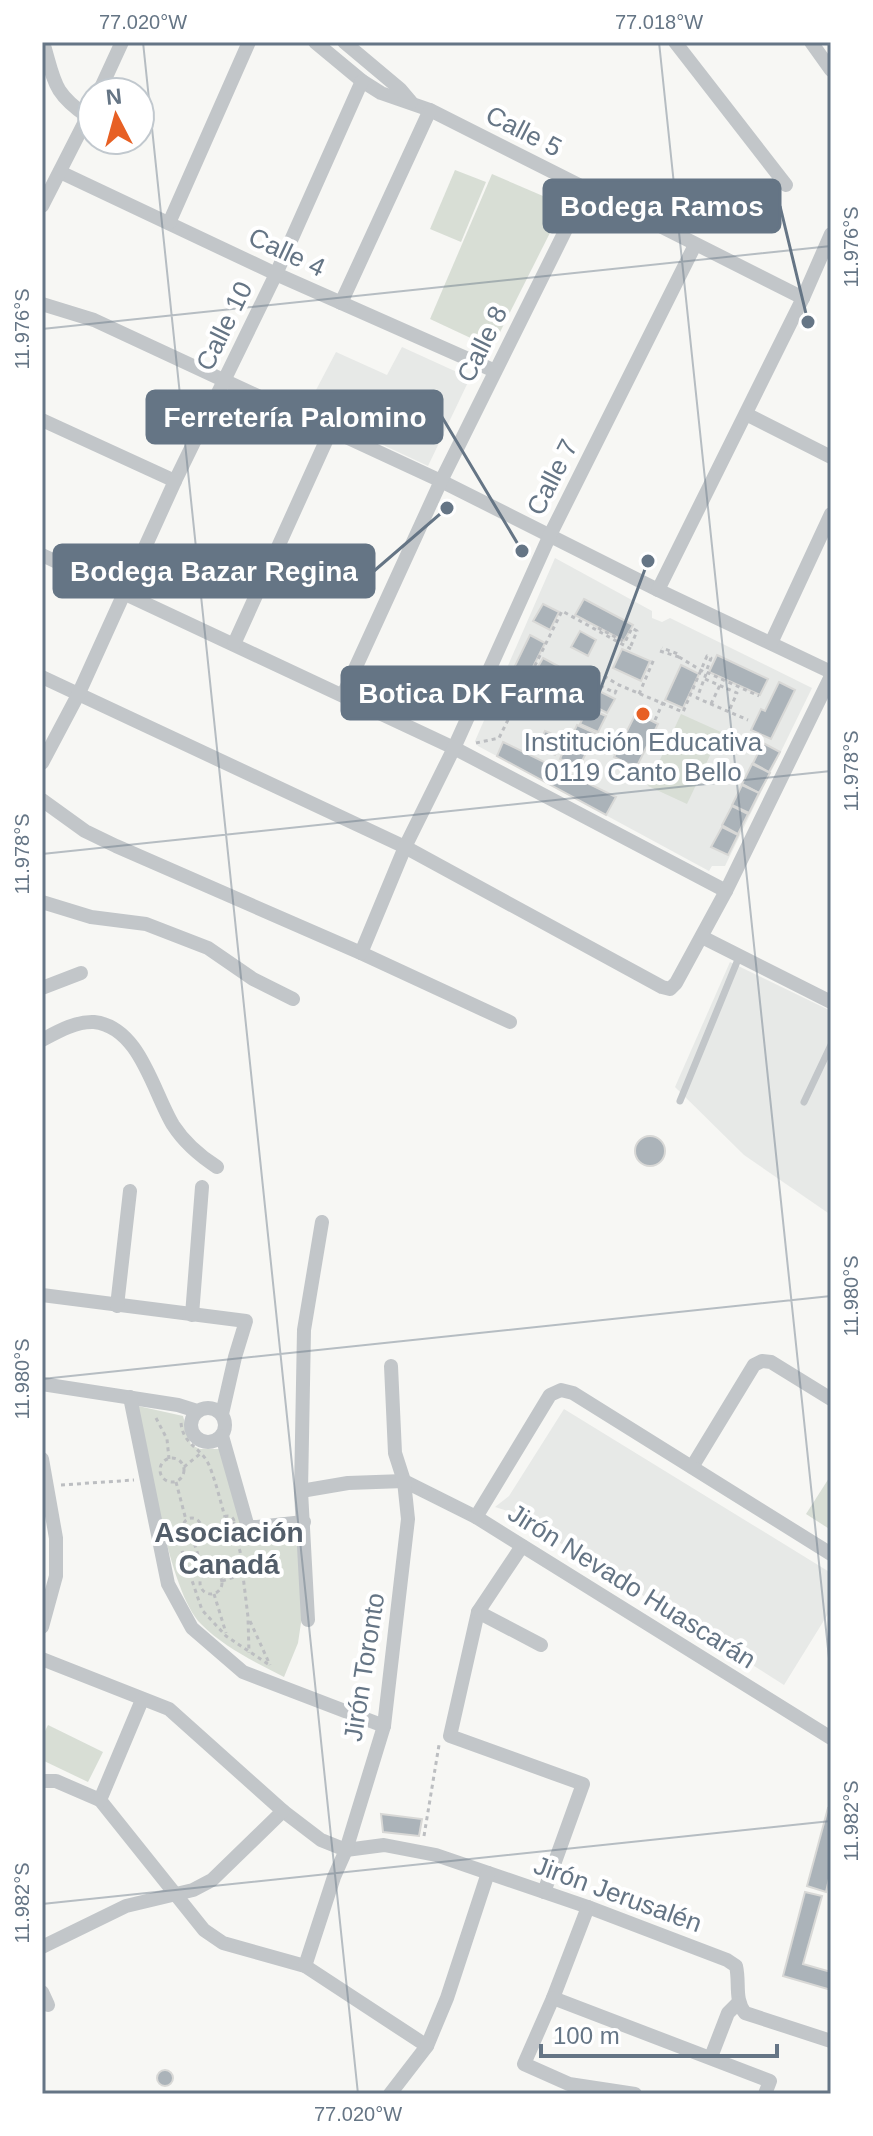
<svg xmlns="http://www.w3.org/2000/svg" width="873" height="2136" viewBox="0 0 873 2136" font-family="Arial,sans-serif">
<rect width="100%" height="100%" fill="#f7f7f4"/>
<!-- built -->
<g fill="#e7e9e7">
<polygon points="402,347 470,378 428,466 306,409 336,352 387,375"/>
<polygon points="555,558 652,611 652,618 662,622 670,618 812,688 725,866 712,866 709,871 478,746 475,741"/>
<polygon points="730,962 831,1011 831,1215 744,1155 675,1087"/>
<polygon points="564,1409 831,1573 831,1609 784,1685 511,1512 495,1507 509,1496"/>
</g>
<!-- green -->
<g fill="#d8ded5">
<polygon points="455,170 486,182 461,242 430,229"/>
<polygon points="492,174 564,205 492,348 430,319"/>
<polygon points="681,714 721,732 687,804 648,786"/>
<path d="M138,1406l45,10 8,29 9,4h20l24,78h54l4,89 -4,27 -14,34c-29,-15 -59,-29 -83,-53 -33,-33 -52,-168 -63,-218z"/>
<polygon points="831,1475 831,1530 806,1514"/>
<polygon points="48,1725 103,1752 88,1782 42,1760 42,1737"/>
</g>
<!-- building -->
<g fill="#abb3b9" stroke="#d8d8d6" stroke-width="2">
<polygon points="584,599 633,625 624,641 575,615"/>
<polygon points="543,604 559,612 550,630 533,621"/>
<polygon points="580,631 596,640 588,656 571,647"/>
<polygon points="530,635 545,643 526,681 511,674"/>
<polygon points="622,649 650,661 641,681 613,668"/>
<polygon points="717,655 768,679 760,695 709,672"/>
<polygon points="543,658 558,666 550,682 534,674"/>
<polygon points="681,665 699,674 683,708 665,700"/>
<polygon points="779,682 795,690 771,739 751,730 761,709 765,711"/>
<polygon points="597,690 615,699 607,713 590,704"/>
<polygon points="588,708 606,716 598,732 580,724"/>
<polygon points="636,713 658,724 636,768 614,757"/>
<polygon points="577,725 597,734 589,750 570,740"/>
<polygon points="545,731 562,738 555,755 537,747"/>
<polygon points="503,742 616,797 606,815 497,756"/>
<polygon points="567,742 587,751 579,767 560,759"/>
<polygon points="763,743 780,752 769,772 753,763"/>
<polygon points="752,764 770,773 759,793 742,784"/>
<polygon points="742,785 759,793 749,813 732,805"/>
<polygon points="732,806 748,814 738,834 722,825"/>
<polygon points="722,827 738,835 728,855 711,847"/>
<circle cx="650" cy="1151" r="15"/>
<polygon points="828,1808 831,1809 831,1870 826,1892 807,1886"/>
<polygon points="381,1814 422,1819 419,1836 383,1832"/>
<polygon points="805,1892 822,1896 803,1964 831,1972 831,1990 783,1976"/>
<circle cx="165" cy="2078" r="8"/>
</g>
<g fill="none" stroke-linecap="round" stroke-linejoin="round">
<!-- path -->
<g stroke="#bcbec1" stroke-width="3" stroke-dasharray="4 4" stroke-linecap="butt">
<polyline points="598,628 625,642 632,628 637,631 630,648"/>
<polyline points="660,651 679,657 678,654 662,648"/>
<polyline points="679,657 707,674"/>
<polyline points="597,672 619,685 683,712 707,656 711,658 706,672 759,696"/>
<polyline points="706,674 697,698 748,720"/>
<polyline points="705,679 737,693 729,711"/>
<polyline points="593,682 615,693 618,686"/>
<polyline points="639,694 654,659"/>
<polyline points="711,704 720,685"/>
<polyline points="655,720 664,700"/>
<polyline points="476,743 499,738 562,611 631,649"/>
<polyline points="156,1418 167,1439 169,1459"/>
<path d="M181,1423c2,22 20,24 28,42 7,17 11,35 16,52"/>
<circle cx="172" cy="1470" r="12"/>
<polyline points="184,1467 201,1453"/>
<polyline points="176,1482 186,1520"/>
<polyline points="61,1485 134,1480"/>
<circle cx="228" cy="1522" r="6"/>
<circle cx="192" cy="1527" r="9"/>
<polyline points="230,1527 240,1551 248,1617 249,1653"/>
<polyline points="192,1536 204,1574"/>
<polyline points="182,1551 202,1610 226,1636 268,1664"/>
<circle cx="211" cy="1583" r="11"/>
<polyline points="222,1581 241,1575"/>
<polyline points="214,1594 226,1633"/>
<polyline points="250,1621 270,1665"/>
<polyline points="424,1836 439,1745"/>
</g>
<!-- lane -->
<g stroke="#c2c6c9" stroke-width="7">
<polyline points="680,1101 739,957"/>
<polyline points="804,1102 831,1045"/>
</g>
<!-- street -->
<g stroke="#c2c6c9" stroke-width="14">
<path d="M43,42c12,40 9,50 45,75"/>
<polyline points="315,42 362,81 381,93 430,110 803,298"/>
<polyline points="344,42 400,89 411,102"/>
<polyline points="675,42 786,185"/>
<polyline points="811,42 831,70"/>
<polyline points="99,92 122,42"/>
<polyline points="60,172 276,274 495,371"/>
<polyline points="42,206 92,108"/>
<polyline points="169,223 249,42"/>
<polyline points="341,303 430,110"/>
<polyline points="42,304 94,320 441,481 658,590 831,672"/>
<polyline points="746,414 831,457"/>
<polyline points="42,420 175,481"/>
<polyline points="42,555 454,748 726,891"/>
<polyline points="658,590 803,298 831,234"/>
<polyline points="771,643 831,514"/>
<polyline points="234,644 331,430"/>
<polyline points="42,677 405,847 662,987 670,989 676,983 726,891 831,676"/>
<polyline points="343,695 441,481 586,189"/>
<polyline points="42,763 78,695 175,481 276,274 362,81"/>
<polyline points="42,800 85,831 116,846 361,953 510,1022"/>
<polyline points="42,902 91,917 146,924 208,948 253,979 293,999"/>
<polyline points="702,937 831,1002"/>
<polyline points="361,953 405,847 454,748 550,535 695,245"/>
<polyline points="42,988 81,973"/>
<path d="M42,1040c15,-8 34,-19 52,-18 46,5 59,70 79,103 11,17 27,31 44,42"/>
<polyline points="42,1295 246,1321 235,1357 222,1414"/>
<polyline points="117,1306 130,1191"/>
<polyline points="192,1315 202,1187"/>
<polyline points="42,1384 178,1405 197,1411"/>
<polyline points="130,1397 168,1584 192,1628 243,1672 384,1726"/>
<circle cx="208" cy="1425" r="17"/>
<polyline points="222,1436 247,1524 251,1527 257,1527 304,1522"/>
<polyline points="42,1459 56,1538 56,1576 42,1627"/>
<polyline points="692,1467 754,1365 762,1361 771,1362 831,1399"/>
<polyline points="301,1491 348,1483 404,1481 476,1517 831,1738"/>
<polyline points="476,1517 550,1395 561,1390 573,1393 831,1554"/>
<polyline points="522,1546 478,1612 450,1736 583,1784 544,1892"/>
<polyline points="478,1612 541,1645"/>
<polyline points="308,1620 301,1491 304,1330 322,1222"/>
<path d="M42,1659l127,50 114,102 38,29 25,10 38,-5 52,10 152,52 139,53 9,6c4,17 -2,33 9,47l86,28"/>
<polyline points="42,1781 56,1781 100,1800 204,1930 223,1943 305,1966 427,2046"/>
<polyline points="100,1800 142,1700"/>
<polyline points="588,1907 553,1998 524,2064 569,2084 635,2094"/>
<polyline points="42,1947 126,1906 193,1890 212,1880 283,1811"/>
<polyline points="305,1966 334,1877 346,1850 384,1726 408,1519 404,1481 395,1453 391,1366"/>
<polyline points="42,1992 48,2005"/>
<polyline points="553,1998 770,2081 765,2094"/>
<polyline points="711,2057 728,2013 738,2003"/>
<polyline points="390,2094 427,2046 447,1998 488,1873"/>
</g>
</g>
<!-- ticks -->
<path fill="none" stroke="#657585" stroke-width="2" stroke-opacity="0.45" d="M143,42l215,2052M659,42l172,1635M42,329l789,-83M42,854l789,-83M42,1379l789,-83M42,1904l789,-83"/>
<!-- markers -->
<circle fill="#e76024" stroke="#fff" stroke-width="3" cx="643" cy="714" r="8"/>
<g text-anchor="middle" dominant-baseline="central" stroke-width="8" stroke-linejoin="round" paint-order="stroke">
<!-- street labels -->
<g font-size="26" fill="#657585" stroke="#fff">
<text transform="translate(524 131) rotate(27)">Calle 5</text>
<text transform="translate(287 252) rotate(25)">Calle 4</text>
<text transform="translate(224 326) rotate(-64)">Calle 10</text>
<text transform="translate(482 344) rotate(-64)">Calle 8</text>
<text transform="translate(552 477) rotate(-63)">Calle 7</text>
<text transform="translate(632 1586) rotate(32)">Jirón Nevado Huascarán</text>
<text transform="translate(364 1667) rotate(-81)">Jirón Toronto</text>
<text transform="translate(618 1894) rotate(20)">Jirón Jerusalén</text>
</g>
<!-- poi labels -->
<g font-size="26" fill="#657585" stroke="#fff">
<text x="643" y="742">Institución Educativa<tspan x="643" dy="30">0119 Canto Bello</tspan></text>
</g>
<!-- neighbourhood labels -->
<g font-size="28" font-weight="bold" fill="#535e6a" stroke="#fff">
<text x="229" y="1532">Asociación<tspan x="229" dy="32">Canadá</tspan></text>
</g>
</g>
<!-- callouts -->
<path fill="none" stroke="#657585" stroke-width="3" d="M808 322L780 206M522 551L442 417M447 508L374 571M648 561L599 693"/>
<g fill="#657585" stroke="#fff" stroke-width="3">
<circle cx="808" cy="322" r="8"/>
<circle cx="522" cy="551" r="8"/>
<circle cx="447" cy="508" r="8"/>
<circle cx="648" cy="561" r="8"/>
</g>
<g fill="#657585" stroke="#657585" stroke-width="3">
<rect x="544" y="180" width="236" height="52" rx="8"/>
<rect x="147" y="391" width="295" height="52" rx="8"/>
<rect x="54" y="545" width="320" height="52" rx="8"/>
<rect x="342" y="667" width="257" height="52" rx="8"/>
</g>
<g font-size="28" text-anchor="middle" font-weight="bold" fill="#fff">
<text x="662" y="216">Bodega Ramos</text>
<text x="295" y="427">Ferretería Palomino</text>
<text x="214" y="581">Bodega Bazar Regina</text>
<text x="471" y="703">Botica DK Farma</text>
</g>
<!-- border -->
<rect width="873" height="2136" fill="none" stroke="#ffffff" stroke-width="88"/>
<!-- north arrow -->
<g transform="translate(116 116) rotate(354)"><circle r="38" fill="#ffffff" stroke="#c1c8ce" stroke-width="2"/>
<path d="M0-6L14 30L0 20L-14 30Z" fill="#e76024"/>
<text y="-12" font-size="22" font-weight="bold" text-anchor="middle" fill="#657585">N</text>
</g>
<!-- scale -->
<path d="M541 2044v12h236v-12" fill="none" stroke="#657585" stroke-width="4"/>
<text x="553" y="2044" font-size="24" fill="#657585" stroke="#ffffff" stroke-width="6" paint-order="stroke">100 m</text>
<rect x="44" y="44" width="785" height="2048" fill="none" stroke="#657585" stroke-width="3"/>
<g font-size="20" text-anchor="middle" fill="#657585">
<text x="143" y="29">77.020°W</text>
<text x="659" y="29">77.018°W</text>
<text transform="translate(851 247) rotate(-90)" y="7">11.976°S</text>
<text transform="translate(22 329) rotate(-90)" y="7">11.976°S</text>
<text transform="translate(851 771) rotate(-90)" y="7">11.978°S</text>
<text transform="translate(22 854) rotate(-90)" y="7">11.978°S</text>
<text transform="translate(851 1296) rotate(-90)" y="7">11.980°S</text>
<text transform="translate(22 1379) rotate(-90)" y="7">11.980°S</text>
<text transform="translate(851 1821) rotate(-90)" y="7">11.982°S</text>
<text transform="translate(22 1903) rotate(-90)" y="7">11.982°S</text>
<text x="358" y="2121">77.020°W</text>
</g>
</svg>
